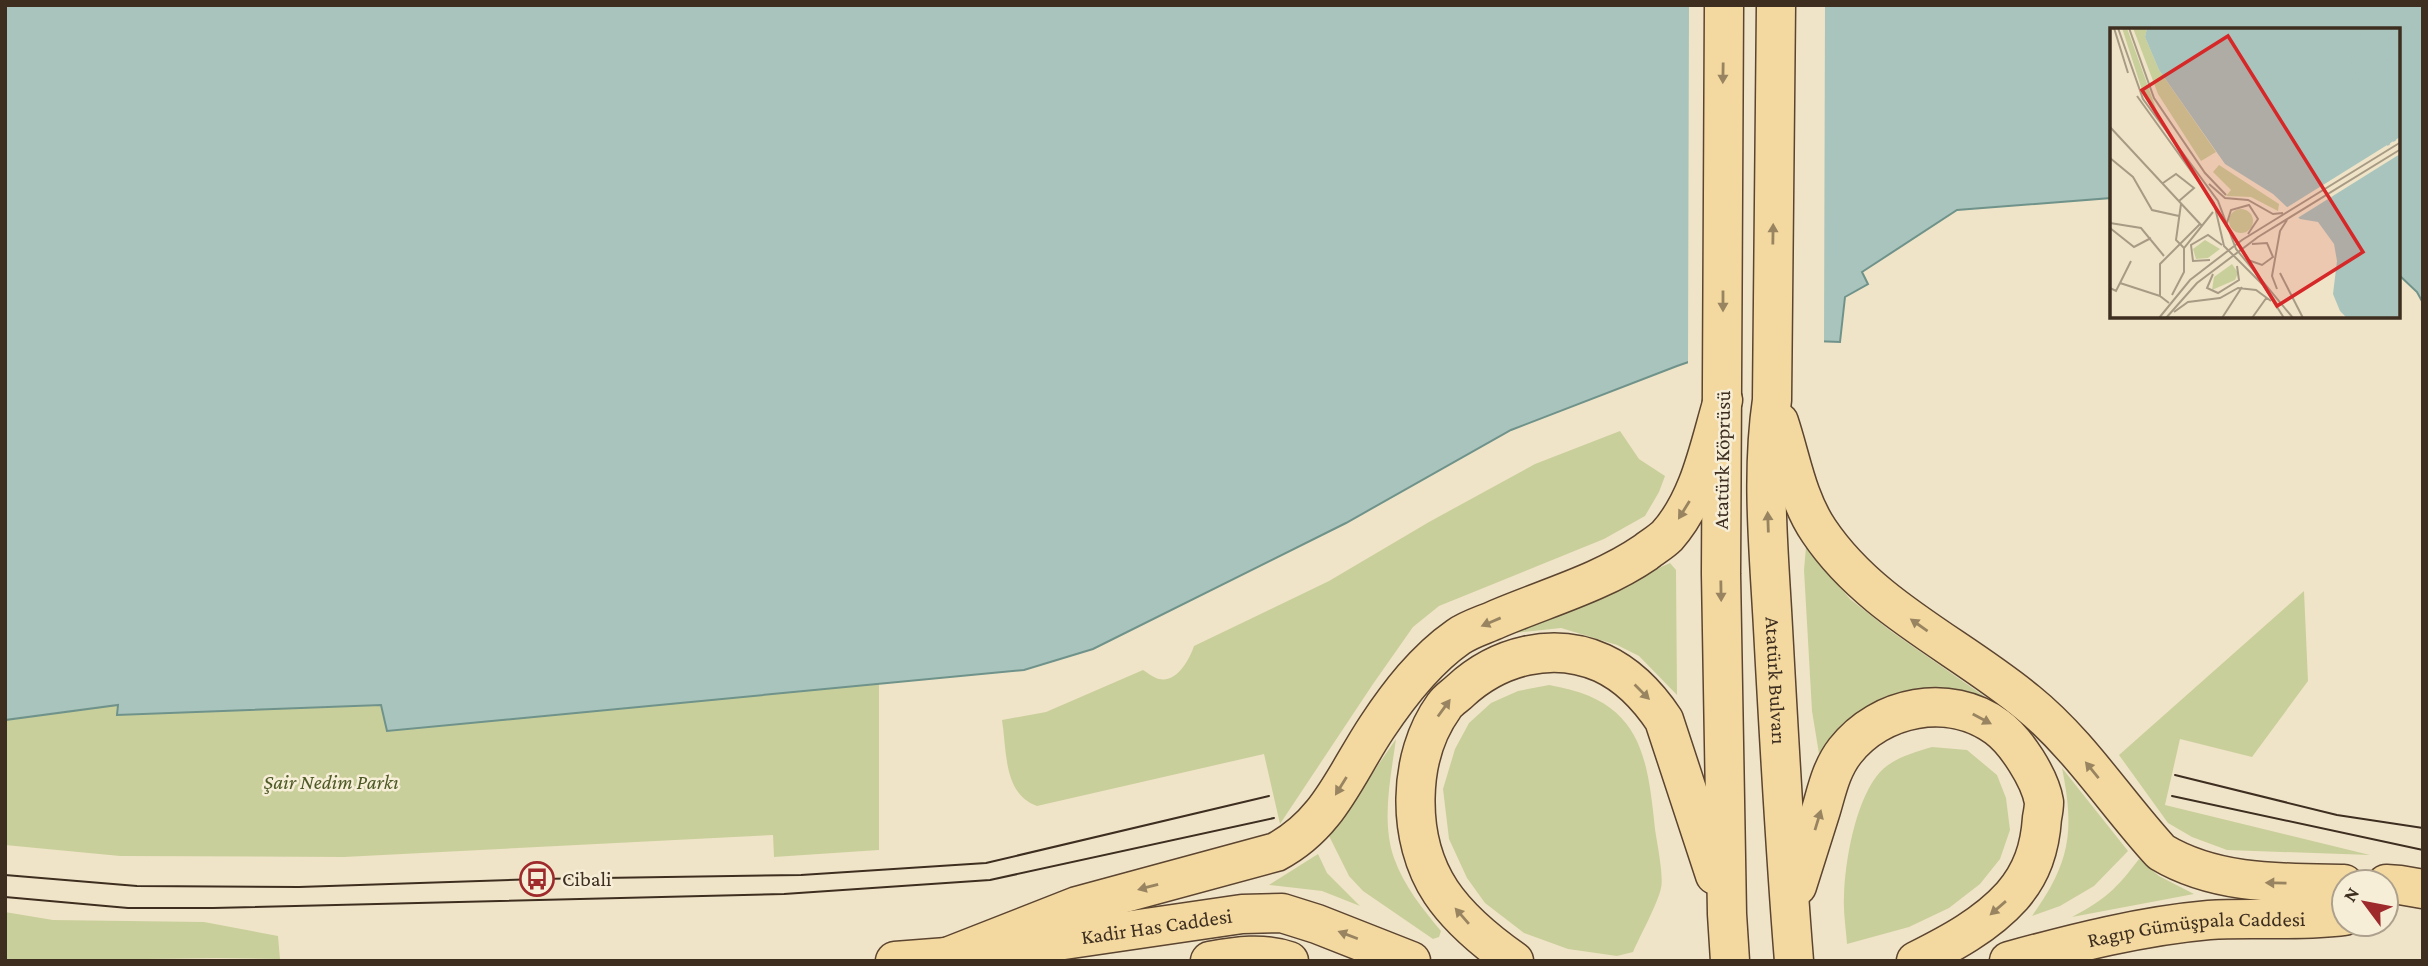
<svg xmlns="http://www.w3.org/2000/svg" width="2428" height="966" viewBox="0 0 2428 966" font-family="'Crimson Pro',serif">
<rect width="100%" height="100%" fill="#f0e4c8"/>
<!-- green -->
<g fill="#c9cf9b">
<path d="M1620,431l19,28 26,17 -6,16 -14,24 -41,23 -165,67 -26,21 -40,57 -93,140 -16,-70 -227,52c-34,-12 -30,-55 -35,-86l44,-8 97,-42c5,3 11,8 16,9 18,4 30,-19 35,-33l135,-65 100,-59 106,-58z"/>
<path d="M1806,547l44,52 42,33 92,64c-17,-1 -63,-8 -77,-5 -37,9 -66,34 -88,63l-7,-43 -8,-141z"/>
<polygon points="1670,563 1676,570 1677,695 1639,656 1617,645 1561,628 1514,633"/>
<polygon points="2304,591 2308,681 2252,757 2180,739 2165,805 2370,855 2227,850 2192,837 2168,823 2119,755"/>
<polygon points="879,683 879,850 774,857 773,835 344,857 120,856 5,845 5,720 119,705 118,715 382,705 387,731"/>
<path d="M1549,685c90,15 98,65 106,144 2,14 9,47 6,59 -3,15 -21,48 -28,64l-16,4 -49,-7 -44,-16 -39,-30 -18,-25 -18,-39 -6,-50 12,-40 14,-26 22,-20 27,-12z"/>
<path d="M1396,739c-5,37 -15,82 -2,119 10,28 28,50 47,73l-2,6 -6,2 -70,-48 -14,-15 -20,-40z"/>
<path d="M1932,747l35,3 30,25 9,23 4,32 -10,29 -20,25 -31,24 -40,19 -62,17c-1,-16 -4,-32 -3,-48 1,-35 11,-91 32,-119 13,-18 36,-24 56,-30z"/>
<path d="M2062,768l66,83 -34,35 -34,20 -28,10c38,-53 43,-84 30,-148z"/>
<polygon points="1318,854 1327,873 1360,906 1322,891 1269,885"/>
<path d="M2139,859l20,17 35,18 -122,23c33,-17 45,-29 67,-58z"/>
<polygon points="5,912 53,920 204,922 278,936 280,959 218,958 5,961"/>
</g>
<!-- water -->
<polygon fill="#a9c4bc" stroke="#6f938a" stroke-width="2" points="5,5 2423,5 2423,303 2417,292 2398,274 2398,30 2111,30 2111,198 1957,210 1862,272 1868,284 1845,297 1840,342 1755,339 1677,366 1511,430 1346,523 1093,649 1024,670 387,731 381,705 117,715 118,705 5,720"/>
<!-- pier -->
<polygon fill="#f0e4c8" points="1689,5 1825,5 1824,345 1756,342 1688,366"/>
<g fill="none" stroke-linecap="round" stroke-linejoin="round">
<!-- primary casing -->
<g stroke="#5b4430" stroke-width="41">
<g id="primary">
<polyline points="1724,5 1721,574 1727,914 1730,961"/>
<path id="s1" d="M1776,5l-4,395c-11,75 -3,152 1,228 6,111 12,222 21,333"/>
<path d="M1779,422c12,36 18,77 40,109 51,76 139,114 208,171 52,42 89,101 134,150 55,33 121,31 183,32"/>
<polyline points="2386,884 2400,885 2423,889"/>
<path d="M1797,886c8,-25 16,-50 24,-76 6,-20 10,-41 24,-59 35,-45 104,-59 152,-24 19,14 43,51 47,75 0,5 -1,11 -2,16 -2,30 -10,55 -30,78 -26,29 -62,48 -96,65"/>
<path d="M947,957l130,-51 199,-54c53,-28 69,-77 101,-125 22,-33 48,-67 81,-90 11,-8 26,-12 39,-18 49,-21 104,-36 149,-67 6,-5 15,-10 21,-16 33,-37 42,-89 56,-136"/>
<path id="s2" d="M895,961l52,-4 295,-43 40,-1 35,11 94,37"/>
<path d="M1210,961c27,-5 53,-9 79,0"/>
<path d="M1514,961c-27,-19 -55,-42 -73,-69 -35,-53 -34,-135 3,-186 4,-6 11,-10 16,-15 38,-35 93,-50 142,-28 26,12 46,33 62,57l51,155"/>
<path id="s3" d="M2009,961c66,-18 132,-35 200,-41 45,-3 91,2 135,-4"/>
</g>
</g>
<!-- primary -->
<use href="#primary" stroke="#f3d9a0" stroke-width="38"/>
<!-- tram -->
<g stroke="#3d2e20" stroke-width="2">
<polyline points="2175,775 2337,815 2423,828"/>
<polyline points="2172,796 2423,850"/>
<polyline points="5,875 137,886 299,887 537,879 801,875 986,863 1269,796"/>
<polyline points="5,897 128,908 213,908 784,894 990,880 1274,818"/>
</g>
</g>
<!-- one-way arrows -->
<defs><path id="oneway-solid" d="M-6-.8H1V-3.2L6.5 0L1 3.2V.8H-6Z" transform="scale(1.75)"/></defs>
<g fill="#988460">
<use href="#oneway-solid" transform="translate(1723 73) rotate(91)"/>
<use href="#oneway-solid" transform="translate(1773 234) rotate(-89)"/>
<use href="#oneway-solid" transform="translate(1723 301) rotate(90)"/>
<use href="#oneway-solid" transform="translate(1684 510) rotate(122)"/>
<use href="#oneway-solid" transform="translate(1768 522) rotate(-92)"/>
<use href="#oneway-solid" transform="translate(1721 591) rotate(89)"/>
<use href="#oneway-solid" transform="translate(1491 622) rotate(157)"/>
<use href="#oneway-solid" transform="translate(1919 625) rotate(-145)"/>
<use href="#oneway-solid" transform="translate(1642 692) rotate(45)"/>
<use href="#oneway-solid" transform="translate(1444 708) rotate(-54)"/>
<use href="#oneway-solid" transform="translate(1982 719) rotate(28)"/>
<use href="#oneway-solid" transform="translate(2092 770) rotate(-129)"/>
<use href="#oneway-solid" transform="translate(1341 786) rotate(122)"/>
<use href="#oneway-solid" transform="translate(1818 820) rotate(-73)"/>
<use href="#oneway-solid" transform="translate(2276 883) rotate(-179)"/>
<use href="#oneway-solid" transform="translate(1148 887) rotate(165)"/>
<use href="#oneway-solid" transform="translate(1998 908) rotate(139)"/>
<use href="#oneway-solid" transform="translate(1462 916) rotate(-131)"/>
<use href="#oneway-solid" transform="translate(1348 935) rotate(-159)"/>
</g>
<!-- icons -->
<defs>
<g id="bus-ring" transform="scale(1.75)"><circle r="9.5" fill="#f7eed8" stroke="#9e2a2b" stroke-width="1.5"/><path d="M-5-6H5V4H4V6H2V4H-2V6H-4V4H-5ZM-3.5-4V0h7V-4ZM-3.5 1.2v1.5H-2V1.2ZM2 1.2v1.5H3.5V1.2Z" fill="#9e2a2b"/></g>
</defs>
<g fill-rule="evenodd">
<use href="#bus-ring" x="537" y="879"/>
</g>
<g text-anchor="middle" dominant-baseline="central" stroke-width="5" stroke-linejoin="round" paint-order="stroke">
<!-- street labels -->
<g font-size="21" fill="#3d2e20" stroke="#f7eed8">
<text transform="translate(1722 460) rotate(-89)">Atatürk Köprüsü</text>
<text stroke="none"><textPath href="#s1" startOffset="676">Atatürk Bulvarı</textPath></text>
<text stroke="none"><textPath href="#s2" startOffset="264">Kadir Has Caddesi</textPath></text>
<text stroke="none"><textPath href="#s3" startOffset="191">Ragıp Gümüşpala Caddesi</textPath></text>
</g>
<!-- park labels -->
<g font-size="21" font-style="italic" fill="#4d5a26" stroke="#f7eed8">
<text x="331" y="782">Şair Nedim Parkı</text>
</g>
<!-- poi labels -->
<g font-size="21" fill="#3d2e20" stroke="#f7eed8" text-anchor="start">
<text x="562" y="879">Cibali</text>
</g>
</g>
<!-- overview -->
<g transform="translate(2110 28)">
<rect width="290" height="290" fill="#f0e4c8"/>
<path d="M12,0h5l31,86 -16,-24zM23,0h14l-2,9 14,33 57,82 -15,9 -43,-67zM109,137l60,39 -1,7 -27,-14 -25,-1 5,-6 -18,-18zM119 193a12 12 0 1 1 24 0a12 12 0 1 1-24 0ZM95,212l15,9 -12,9 -12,1 -3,-10zM122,236l6,9 -3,7 -23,10 2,-13z" fill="#c9cf9b"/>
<path d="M37,0h253v290h-53l-7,-7 -7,-17 4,-33 -3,-17 -16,-22 -18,-3 -27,-25 -48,-30 -66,-94 -14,-33z" fill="#a9c4bc"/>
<path d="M290,109v17l-104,65 -10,-11z" fill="#f0e4c8"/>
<path fill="none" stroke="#a9c4bc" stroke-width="3.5" d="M242,0l2,55 6,20 29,42M249,0l1,54 6,17 29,42M280,0l-1,53 12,17"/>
<path fill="none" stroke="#a89b85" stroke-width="2" d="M4,0l14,45M8,0l25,71 75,102 18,48 57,69M19,0l25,70 51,75 21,22M27,68l77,107 10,43 39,39 21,33M0,99l92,99M0,130l23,19 19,33 27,6M53,155l13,-9 18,14 -15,13M99,156l16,14 23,2 25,14 10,-1M71,176l-5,36 8,8M0,195l31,5 23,28M116,198l5,-16 18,-5 9,14 -10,15M0,200l24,19 17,-9M100,232l-17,1 -2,-16 17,-10 14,10M138,232l14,5 11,-8 -6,-14 -15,1M170,245l23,45M103,246l-6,14 11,5 21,-13 -2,-14M10,255l11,-22M0,260l6,3 4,-8 40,13M167,261l-5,-13 8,-45 7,-11M62,267l12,-23v-24l29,-36M59,275l-9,-7v-32l40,-40M64,284l14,-10 32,-4 18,-10 18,2 15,11M49,290l31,-38 52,-40 159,-98M56,290l31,-35 61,-46 143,-88M112,290l20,-31M142,290l15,-21"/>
<path fill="#d62828" fill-opacity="0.15" stroke="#d62828" stroke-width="3.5" d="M118,8l135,216 -86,54 -135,-216z"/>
<rect width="290" height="290" fill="none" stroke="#3d2e20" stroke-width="3.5"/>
</g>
<!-- border -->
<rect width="2428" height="966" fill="none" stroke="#3d2e20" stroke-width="14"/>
<!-- north arrow -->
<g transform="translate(2365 903) rotate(302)"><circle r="33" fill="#f7eed8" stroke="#ada18e" stroke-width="2"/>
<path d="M0-5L12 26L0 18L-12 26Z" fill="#9e2a2b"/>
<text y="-10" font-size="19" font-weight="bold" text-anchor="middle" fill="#3d2e20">N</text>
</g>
</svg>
